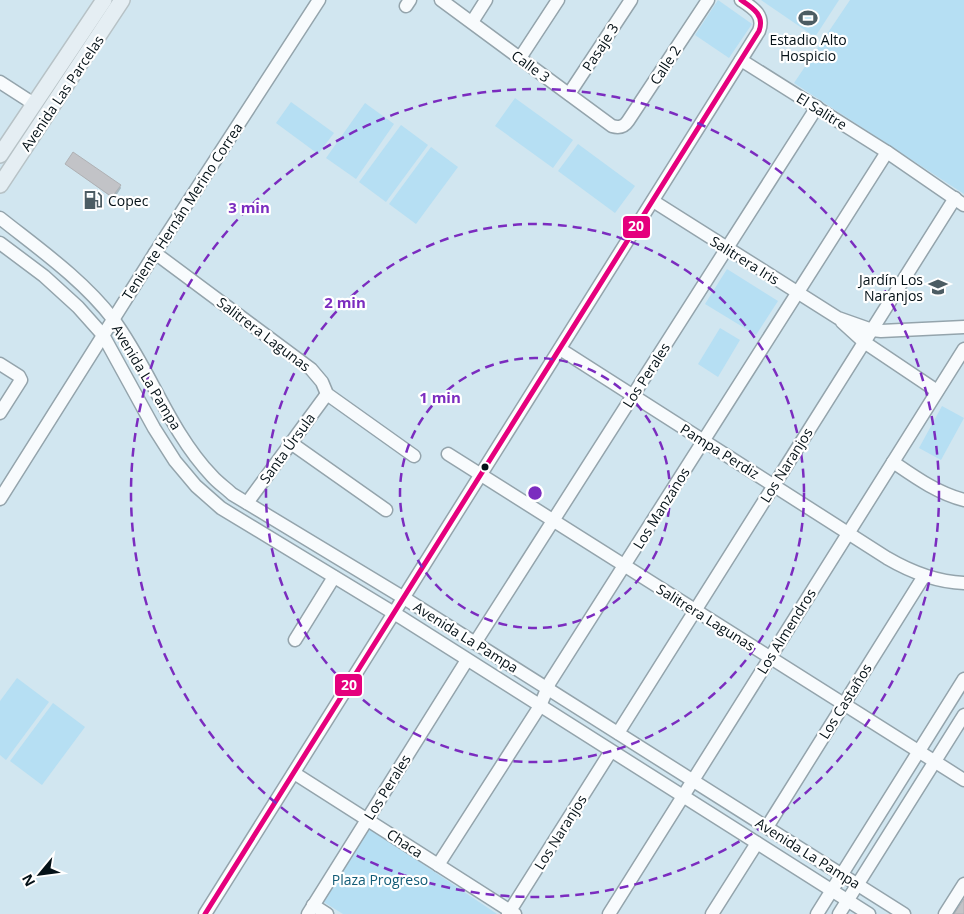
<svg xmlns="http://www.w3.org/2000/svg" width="964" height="914" viewBox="0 0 964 914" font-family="'Open Sans',sans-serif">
<rect width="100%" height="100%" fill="#d1e6f0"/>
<!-- green -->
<g fill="#b6dff3">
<polygon points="718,0 752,24 729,58 695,35"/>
<polygon points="761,0 839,0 815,37"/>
<polygon points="850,0 964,0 964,194 794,83"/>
<polygon points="515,98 573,140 553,168 495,126"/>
<polygon points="291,102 334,133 318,154 276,123"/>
<polygon points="365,103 394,124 356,179 326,158"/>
<polygon points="401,125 428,145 386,202 359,182"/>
<polygon points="578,144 635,186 615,213 558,171"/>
<polygon points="431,147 458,167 416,224 389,204"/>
<polygon points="727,269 778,301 756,335 705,304"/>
<polygon points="720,328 740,340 718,377 698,364"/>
<polygon points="942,406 964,418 941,460 919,448"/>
<polygon points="17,678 49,702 6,760 0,755 0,701"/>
<polygon points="53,703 85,727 42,785 10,761"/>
<polygon points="369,828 497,914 343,914 322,901"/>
</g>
<!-- shadow -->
<polygon fill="#0003" points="66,164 120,186 121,188 114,199"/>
<!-- building -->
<g fill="#c2c3c7" stroke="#afb1b4">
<polygon points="73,152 121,185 112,197 65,164"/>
<polygon points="964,899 964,914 954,914"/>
</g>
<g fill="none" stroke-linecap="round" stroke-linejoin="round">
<!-- minor casing -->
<g stroke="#94a4ac" stroke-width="15">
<g id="minor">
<path d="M441,0l171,126c7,2 12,1 16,-5l80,-121"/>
<polyline points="406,6 410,0"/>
<polyline points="472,22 486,0"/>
<polyline points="520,58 558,0"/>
<polyline points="741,60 887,152 964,205"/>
<polyline points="0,82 34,104"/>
<polyline points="569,94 631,0"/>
<polyline points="653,201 838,318 872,330 881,331 964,327"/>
<path d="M0,218c39,31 82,61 113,101 37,50 56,112 99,157 6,7 14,12 20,18l172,104 500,316"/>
<polyline points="0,243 44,276 78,307 103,335 154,428 175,461 196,486 221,508 402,618 869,914"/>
<polyline points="155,253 311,369 322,382 327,394 414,456"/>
<polyline points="842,322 864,342 937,391"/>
<path d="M560,349l327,209c24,14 49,24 77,25"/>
<polyline points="0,364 19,376 21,380 0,413"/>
<polyline points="291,443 386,510"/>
<polyline points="448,454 964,780"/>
<path d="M893,462c22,15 44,31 71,38"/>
<polyline points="0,499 155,253 319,0"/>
<polyline points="247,503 327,394"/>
<polyline points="295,640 334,577"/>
<polyline points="475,643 817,107"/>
<polyline points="618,733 955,198"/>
<polyline points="294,773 515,914"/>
<polyline points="767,827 924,576"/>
<polyline points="438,865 540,706 550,682 887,152"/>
<polyline points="313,905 327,914"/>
<path d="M205,914l554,-883c6,-16 -6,-23 -18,-31"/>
<polyline points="308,914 467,660"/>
<polyline points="508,914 611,751"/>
<polyline points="609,914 964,349"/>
<polyline points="712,914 757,843"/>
<polyline points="817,914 964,679"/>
<polyline points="839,914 964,715"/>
<polyline points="945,914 964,884"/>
</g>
</g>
<!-- major casing -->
<g stroke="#b7c2c6" stroke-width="18">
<g id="major">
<polyline points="0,155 104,0"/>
<polyline points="0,185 122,0"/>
</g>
</g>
<!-- minor -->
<use href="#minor" stroke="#f8fbfd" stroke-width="12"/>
<!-- major -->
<use href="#major" stroke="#e5eef3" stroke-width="15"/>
<!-- bus-1 casing -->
<g stroke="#fff" stroke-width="9">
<path id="bus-1" d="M205,914l554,-883c6,-16 -6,-23 -18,-31"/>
</g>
<!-- bus-1 -->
<use href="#bus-1" stroke="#e5007d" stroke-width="5"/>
</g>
<!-- distance rings -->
<g fill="none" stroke="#7b2cbf" stroke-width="2.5" stroke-dasharray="9 6">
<circle cx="535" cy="493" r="135"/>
<circle cx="535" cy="493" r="269"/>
<circle cx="535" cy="493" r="404"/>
</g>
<!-- icons -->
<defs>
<g id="stadium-bare" transform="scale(1.5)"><path d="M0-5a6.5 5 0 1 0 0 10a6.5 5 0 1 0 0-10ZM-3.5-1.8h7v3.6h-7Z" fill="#4c5c63" stroke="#fff" stroke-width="2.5" paint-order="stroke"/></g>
<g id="fuel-bare" transform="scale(1.5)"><path d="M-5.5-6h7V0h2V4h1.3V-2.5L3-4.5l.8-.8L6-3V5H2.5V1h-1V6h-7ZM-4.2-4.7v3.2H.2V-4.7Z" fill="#4c5c63" stroke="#fff" stroke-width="2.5" paint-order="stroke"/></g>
<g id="school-bare" transform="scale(1.5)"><path d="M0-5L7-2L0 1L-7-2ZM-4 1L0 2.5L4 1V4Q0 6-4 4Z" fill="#4c5c63" stroke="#fff" stroke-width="2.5" paint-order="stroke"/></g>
</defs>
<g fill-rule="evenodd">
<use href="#stadium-bare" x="808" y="18"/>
<use href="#fuel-bare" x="93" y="200"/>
<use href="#school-bare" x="938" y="287"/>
</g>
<!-- markers -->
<circle fill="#041117" stroke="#fff" stroke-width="2" cx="485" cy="467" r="4.5"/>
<g text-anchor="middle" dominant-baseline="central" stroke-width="4.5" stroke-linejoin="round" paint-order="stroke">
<!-- poi labels -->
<g font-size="14" fill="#041117" stroke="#fff">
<text x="808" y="39">Estadio Alto<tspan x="808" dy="16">Hospicio</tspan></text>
<text x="108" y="200" text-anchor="start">Copec</text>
<text x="923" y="279" text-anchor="end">Jardín Los<tspan x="923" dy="16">Naranjos</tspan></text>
</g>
<!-- street labels -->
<g font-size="14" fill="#041117" stroke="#fff">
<text transform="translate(600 47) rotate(-57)">Pasaje 3</text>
<text transform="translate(665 65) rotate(-57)">Calle 2</text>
<text transform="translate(531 66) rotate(36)">Calle 3</text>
<text transform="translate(62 93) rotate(-56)">Avenida Las Parcelas</text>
<text transform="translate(822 111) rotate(32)">El Salitre</text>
<text transform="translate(182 211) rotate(-57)">Teniente Hernán Merino Correa</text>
<text transform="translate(745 260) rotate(32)">Salitrera Iris</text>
<text transform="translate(264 334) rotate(37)">Salitrera Lagunas</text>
<text transform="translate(646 375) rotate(-57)">Los Perales</text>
<text transform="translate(147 377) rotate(59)">Avenida La Pampa</text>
<text transform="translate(287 448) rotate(-54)">Santa Úrsula</text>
<text transform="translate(720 451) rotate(32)">Pampa Perdiz</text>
<text transform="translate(786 465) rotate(-58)">Los Naranjos</text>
<text transform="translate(661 508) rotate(-58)">Los Manzanos</text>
<text transform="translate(706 617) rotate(32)">Salitrera Lagunas</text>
<text transform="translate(786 631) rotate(-58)">Los Almendros</text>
<text transform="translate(466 637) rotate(32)">Avenida La Pampa</text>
<text transform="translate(845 701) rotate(-58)">Los Castaños</text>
<text transform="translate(387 787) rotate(-58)">Los Perales</text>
<text transform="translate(560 832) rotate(-58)">Los Naranjos</text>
<text transform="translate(405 843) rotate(33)">Chaca</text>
<text transform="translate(808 853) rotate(32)">Avenida La Pampa</text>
</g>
<!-- park labels -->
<g font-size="14" fill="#125c77" stroke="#fff">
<text x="380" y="879">Plaza Progreso</text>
</g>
</g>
<circle cx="535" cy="493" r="8" fill="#7b2cbf" stroke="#fff" stroke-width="2.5"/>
<g font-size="15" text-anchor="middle" font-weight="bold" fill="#7b2cbf" stroke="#fff" stroke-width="4.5" stroke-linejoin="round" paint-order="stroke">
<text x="249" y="213">3 min</text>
<text x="345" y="308">2 min</text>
<text x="440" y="403">1 min</text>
</g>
<g stroke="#fff" stroke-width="2">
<rect x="622" y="215" width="29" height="24" rx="5" fill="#e5007d"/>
<rect x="334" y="673" width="29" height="24" rx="5" fill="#e5007d"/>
</g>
<g font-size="14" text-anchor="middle" font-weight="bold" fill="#fff">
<text x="636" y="231">20</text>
<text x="349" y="690">20</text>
</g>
<!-- north arrow -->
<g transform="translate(40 874) rotate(241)" stroke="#ffffff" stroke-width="4" paint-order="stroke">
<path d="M0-4L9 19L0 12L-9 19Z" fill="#041117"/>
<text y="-8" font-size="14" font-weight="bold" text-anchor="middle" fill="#041117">N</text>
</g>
</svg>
